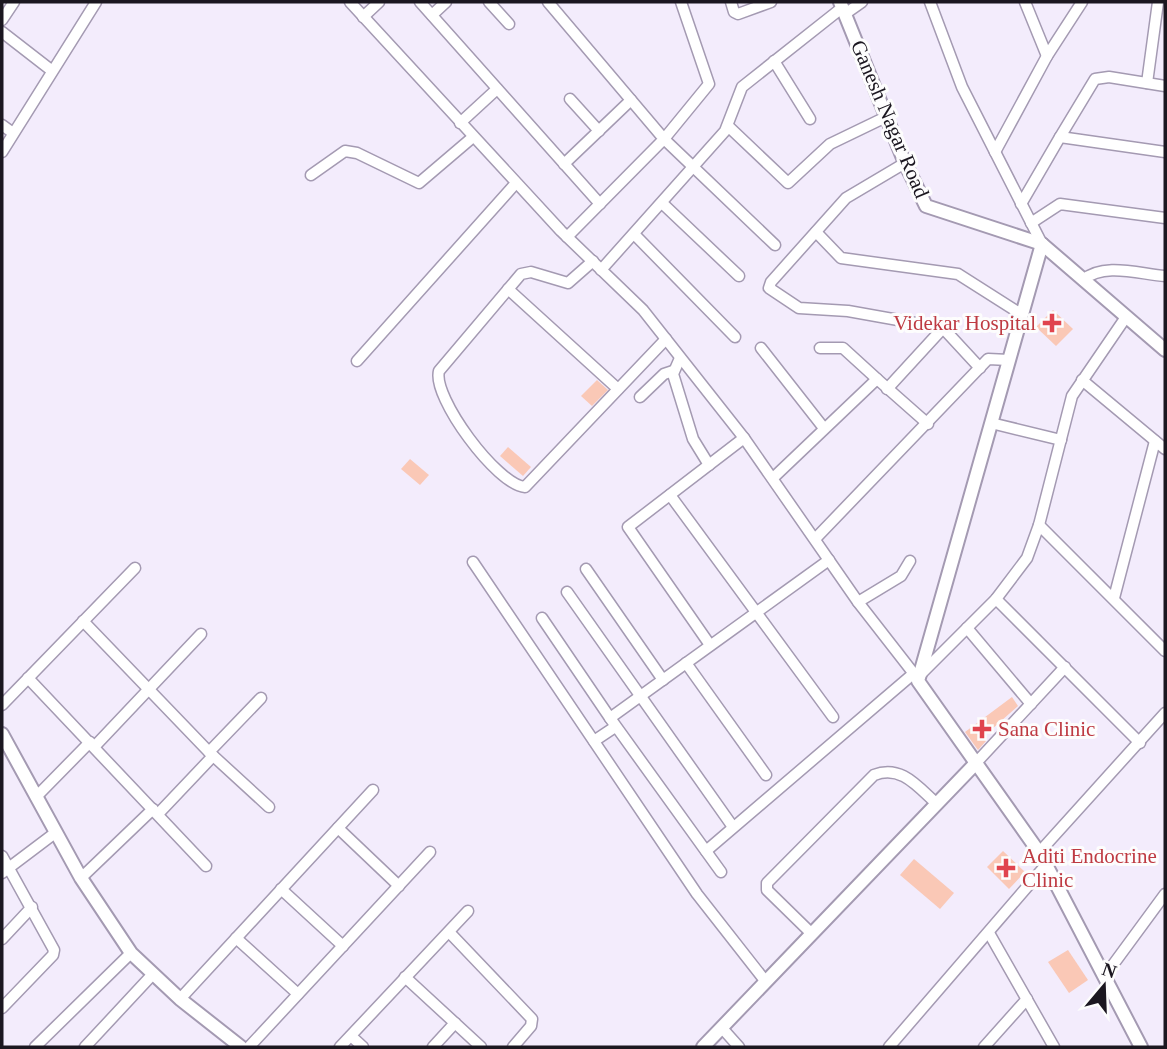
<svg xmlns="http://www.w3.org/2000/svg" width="1167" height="1049" viewBox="0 0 1167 1049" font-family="Georgia,serif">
<rect width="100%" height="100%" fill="#f3ecfc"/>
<!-- building -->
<g fill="#fac8b6">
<polygon points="1053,310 1073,329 1056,346 1036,327"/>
<polygon points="597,380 608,390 592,406 581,396"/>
<polygon points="508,447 531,467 523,476 500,456"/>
<polygon points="410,459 429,475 420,485 401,469"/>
<polygon points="1012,697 1018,706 983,737 986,741 978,750 965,732"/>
<polygon points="1003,851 1025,872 1009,889 987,867"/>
<polygon points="914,859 954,893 940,909 900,875"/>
<polygon points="1068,950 1088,980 1069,993 1048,962"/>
</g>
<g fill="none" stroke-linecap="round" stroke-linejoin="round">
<!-- minor casing -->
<g stroke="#a49ab2" stroke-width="13">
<g id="minor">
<polyline points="350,2 561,231 643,310 744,438 858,602 918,679"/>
<polyline points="420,2 600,204"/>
<polyline points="489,2 509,24"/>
<polyline points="548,2 664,139 567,237"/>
<polyline points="681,2 709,84 664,139 775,245"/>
<polyline points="731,2 734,12 738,14 771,2"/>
<polyline points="930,2 962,87 1042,244"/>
<polyline points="1025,2 1047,56"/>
<polyline points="845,14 862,2"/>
<polyline points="432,15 446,2"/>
<polyline points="363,17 379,2"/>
<polyline points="2,20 14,2"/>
<polyline points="2,32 51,70"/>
<polyline points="774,61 810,119"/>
<polyline points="1147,83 1158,2"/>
<polyline points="570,99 599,131"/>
<polyline points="460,123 497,89"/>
<polyline points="2,125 13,133"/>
<polyline points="729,127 788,183 830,144 888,116"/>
<polyline points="1060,137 1095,79 1109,77 1165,86"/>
<polyline points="2,152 96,2"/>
<polyline points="995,152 1047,56 1082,2"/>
<polyline points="905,163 846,198 771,282 769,288 799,308 848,311 943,328 980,368"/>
<polyline points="564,164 631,100"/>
<polyline points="311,175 345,151 357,153 419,183 473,137"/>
<polyline points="662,203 739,276"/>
<polyline points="1021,204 1060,137 1165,152"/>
<polyline points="1031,223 1060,204 1165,218"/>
<polyline points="816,232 841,258 958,274 1021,314"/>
<polyline points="634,234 735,337"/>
<path d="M593,261l-25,22 -37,-11 -10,2 -82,97c-7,26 58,114 86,116l141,-148"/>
<polyline points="601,270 725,131 742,87 843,7"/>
<path d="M1083,280c21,-18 56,-6 82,-4"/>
<polyline points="508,289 618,389"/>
<polyline points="761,348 823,427"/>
<polyline points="820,348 843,348 877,379"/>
<polyline points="680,358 673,374 693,439 709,465"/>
<polyline points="357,361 516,183"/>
<polyline points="1082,380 1165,449"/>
<polyline points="887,389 943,328"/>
<polyline points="640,397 664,374 673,371"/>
<polyline points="991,423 1061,440"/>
<polyline points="773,478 877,379 928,424"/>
<polyline points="670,495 833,717"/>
<polyline points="1039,525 1165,651"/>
<polyline points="815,539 988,359 1009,360"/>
<polyline points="473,562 697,894 766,982"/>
<polyline points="586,569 663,680"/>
<polyline points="567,592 733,827"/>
<polyline points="1114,598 1155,441"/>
<polyline points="996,599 1140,743"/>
<polyline points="858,602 901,576 910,561"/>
<polyline points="542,618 610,718"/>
<polyline points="83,621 209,752 269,807"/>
<polyline points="967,628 1031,704"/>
<polyline points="710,645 628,527 744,438"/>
<polyline points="686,663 766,775"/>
<polyline points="920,675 996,599 1027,558 1039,525 1072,396 1126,317"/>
<polyline points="28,678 206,866"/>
<polyline points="2,705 135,568"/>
<polyline points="594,741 615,727"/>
<polyline points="95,746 201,634"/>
<polyline points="209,752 261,698"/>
<polyline points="975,764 1065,667"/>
<polyline points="36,797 90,742"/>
<polyline points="158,814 213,756"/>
<polyline points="338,828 399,886"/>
<polyline points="706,851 913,674"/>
<polyline points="1041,855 1044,847 1165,713"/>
<polyline points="2,856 54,950 53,955 2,1008"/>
<polyline points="721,872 610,718 829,560"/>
<polyline points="2,873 55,833"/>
<polyline points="81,878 153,809"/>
<polyline points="281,889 343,946"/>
<polyline points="449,932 532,1019 531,1026 513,1047"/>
<polyline points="989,933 1054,1047"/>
<path d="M812,934l-45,-44v-7l107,-108c27,-11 44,12 63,29"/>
<polyline points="236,938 298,994"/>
<polyline points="2,939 32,907"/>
<polyline points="405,977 481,1047"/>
<polyline points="1104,977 1165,894"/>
<polyline points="180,999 373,790"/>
<polyline points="722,1028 739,1047"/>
<polyline points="351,1036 363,1047"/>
<polyline points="35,1047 131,953"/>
<polyline points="85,1047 152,975"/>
<polyline points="249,1047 430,852"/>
<polyline points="340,1047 468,911"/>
<polyline points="433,1047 455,1023"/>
<polyline points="889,1047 1046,865"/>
<polyline points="984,1047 1027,999"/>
</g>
</g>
<!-- tertiary casing -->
<g stroke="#a49ab2" stroke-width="16">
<g id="tertiary">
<polyline points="840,2 905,163 926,206 1042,244 1165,350"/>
<polyline points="1042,244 918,681 1041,855 1141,1047"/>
<polyline points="2,734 81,878 131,953 180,999 241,1047"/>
<polyline points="703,1047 975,764"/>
</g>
</g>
<!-- minor -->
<use href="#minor" stroke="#fff" stroke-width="10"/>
<!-- tertiary -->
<use href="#tertiary" stroke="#fff" stroke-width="12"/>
</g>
<!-- markers -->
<g fill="#e0444e" stroke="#fdfdfd" stroke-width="2.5">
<path d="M1048.5 312.5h7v7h7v7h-7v7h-7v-7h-7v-7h7z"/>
<path d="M978.5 718.5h7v7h7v7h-7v7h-7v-7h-7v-7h7z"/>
<path d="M1002.5 857.5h7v7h7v7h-7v7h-7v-7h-7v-7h7z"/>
</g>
<g text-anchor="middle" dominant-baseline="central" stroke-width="6" stroke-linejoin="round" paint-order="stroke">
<!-- street labels -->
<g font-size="21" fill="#1b1720" stroke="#fdfdfd">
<text transform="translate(890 119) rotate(67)">Ganesh Nagar Road</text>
</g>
<!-- health labels -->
<g font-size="21" fill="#be3a42" stroke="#fdfdfd" text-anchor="start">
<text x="1036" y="323" text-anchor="end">Videkar Hospital</text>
<text x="998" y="729">Sana Clinic</text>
<text x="1022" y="856">Aditi Endocrine<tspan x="1022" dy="24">Clinic</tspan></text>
</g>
</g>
<!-- border -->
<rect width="1167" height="1049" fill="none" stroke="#1b1720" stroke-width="7"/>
<!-- north arrow -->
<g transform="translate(1104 986) rotate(19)" stroke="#fdfdfd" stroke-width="5" paint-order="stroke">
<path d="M0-5L12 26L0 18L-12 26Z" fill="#1b1720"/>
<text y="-10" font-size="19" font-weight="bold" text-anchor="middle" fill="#1b1720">N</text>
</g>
</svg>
